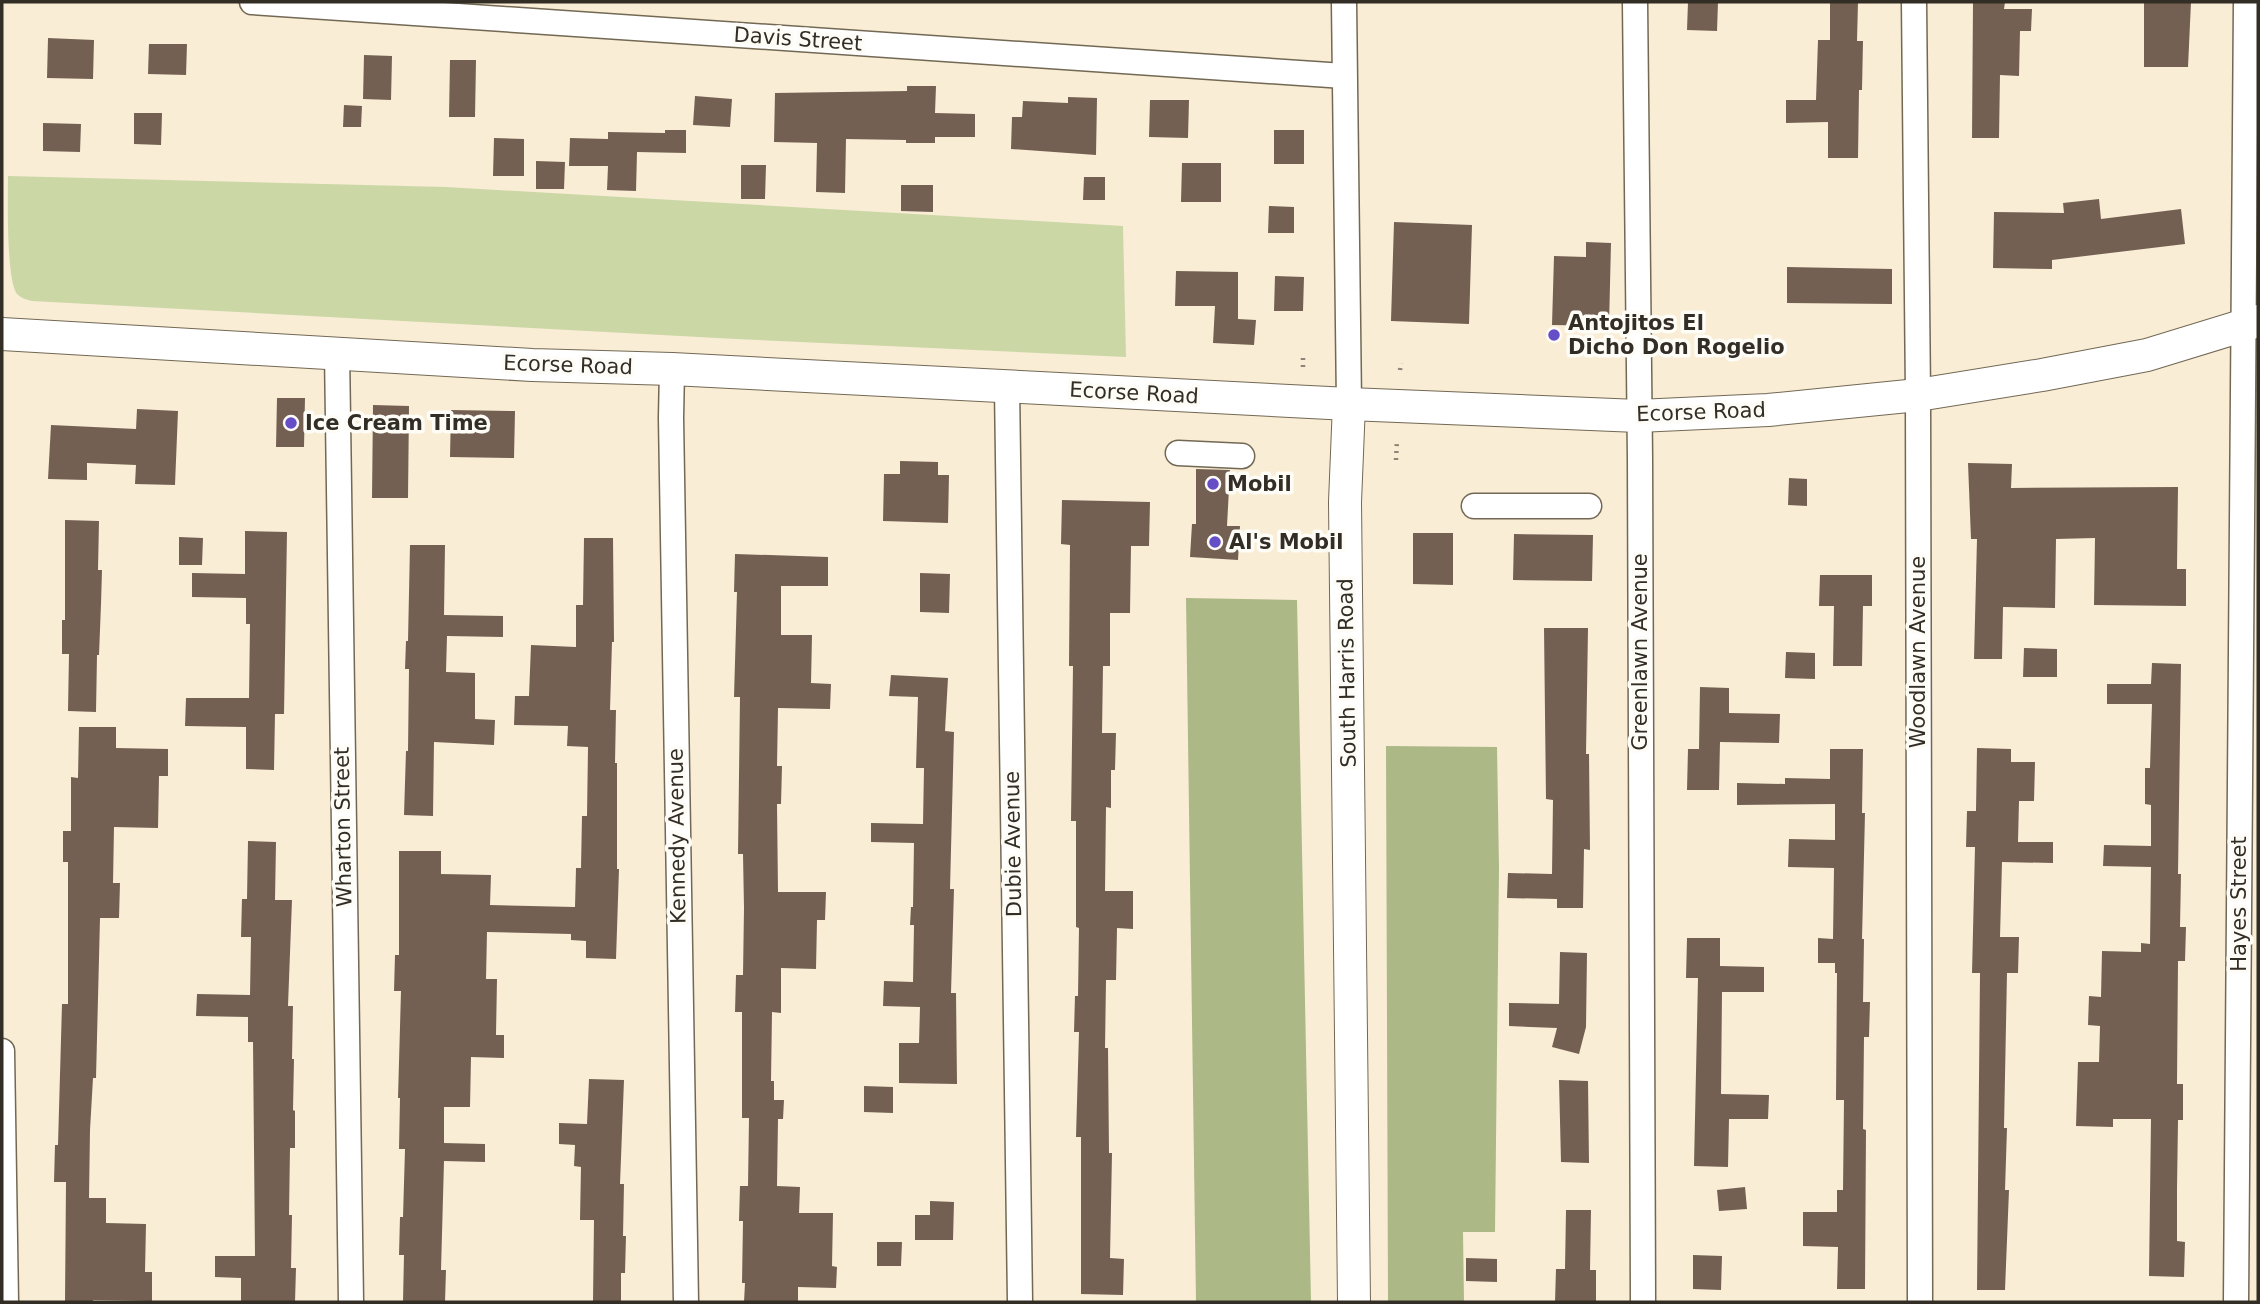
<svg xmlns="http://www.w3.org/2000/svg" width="2260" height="1304" viewBox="0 0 2260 1304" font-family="'DejaVu Sans',sans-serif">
<rect width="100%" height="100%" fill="#f9edd6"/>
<!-- green -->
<path fill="#ccd7a6" d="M8,176l438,11 677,39 3,131 -390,-18 -704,-38c-5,-1 -11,-3 -15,-7 -11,-15 -9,-95 -9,-118z"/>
<!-- forest -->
<g fill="#acb885">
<polygon points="1186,598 1297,600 1311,1302 1196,1302"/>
<polygon points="1386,746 1497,747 1499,869 1495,1232 1463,1232 1464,1302 1388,1302"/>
</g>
<!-- building -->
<g fill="#736052">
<polygon points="1688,2 1718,2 1717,31 1687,30"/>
<polygon points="1830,2 1858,2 1857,41 1863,41 1862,90 1859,90 1858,158 1828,158 1828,122 1786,123 1786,100 1816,100 1818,40 1830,40"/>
<polygon points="1973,2 2005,2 2004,9 2032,9 2031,31 2020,31 2019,76 2000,75 1999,138 1972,138"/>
<polygon points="2144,2 2191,2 2188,67 2144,67"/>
<polygon points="48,38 94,40 93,79 47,78"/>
<polygon points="149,44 187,44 186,75 148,74"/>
<polygon points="364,55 392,56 391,100 363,99"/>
<polygon points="450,60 476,60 475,117 449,117"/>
<polygon points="907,86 936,86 935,113 975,114 975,137 935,137 935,143 906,143 906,140 846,139 845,193 816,192 817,143 774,142 775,93 907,91"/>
<polygon points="695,96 732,99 730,127 693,125"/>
<polygon points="1068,97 1097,98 1096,155 1011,149 1012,117 1022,117 1023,101 1068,103"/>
<polygon points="1150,100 1189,100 1188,138 1149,137"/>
<polygon points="344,105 362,106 361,127 343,127"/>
<polygon points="134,113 162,113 161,145 134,144"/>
<polygon points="43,123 81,124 80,152 43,151"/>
<polygon points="665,130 686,130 686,153 637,152 636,191 607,190 608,166 569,166 570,138 608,139 608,132 665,133"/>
<rect x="1274" y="130" width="30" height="34"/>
<polygon points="494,138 524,139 524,176 493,176"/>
<polygon points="536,161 565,162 564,189 536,189"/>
<polygon points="1182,163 1221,163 1221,202 1181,202"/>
<polygon points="741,165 766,165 765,199 741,199"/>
<polygon points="1084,177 1105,177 1105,200 1083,200"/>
<polygon points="901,185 933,185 933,212 901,211"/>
<polygon points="2099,199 2101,219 2181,209 2185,244 2052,260 2052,269 1993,268 1994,212 2064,213 2063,203"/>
<polygon points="1269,206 1294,207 1294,233 1268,233"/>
<polygon points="1394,222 1472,225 1469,324 1391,321"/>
<polygon points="1586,242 1611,243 1609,326 1552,325 1554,256 1586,257"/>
<polygon points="1787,267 1892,269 1892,304 1787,303"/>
<polygon points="1176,271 1238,272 1238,319 1256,320 1254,345 1213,343 1215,306 1175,306"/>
<polygon points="1275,276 1304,277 1303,311 1274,311"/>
<polygon points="277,398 305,398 304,447 276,447"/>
<polygon points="373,405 409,406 408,498 372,498"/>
<polygon points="137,409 178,411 175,485 135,484 136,465 87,463 87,480 48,479 51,425 136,429"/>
<polygon points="451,410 515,411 514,458 450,457"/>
<polygon points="900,461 938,462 938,475 949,475 948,523 883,521 884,474 900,474"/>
<polygon points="1968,463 2012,464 2011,488 2178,487 2177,569 2186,569 2186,606 2094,605 2095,538 2056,539 2055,608 2003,607 2002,659 1974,659 1977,539 1971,539"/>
<polygon points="1196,469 1230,470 1227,526 1240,526 1238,560 1190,557 1192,524 1196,524"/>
<polygon points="1789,478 1807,479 1807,506 1788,505"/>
<polygon points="1062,500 1150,502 1149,546 1131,546 1130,613 1110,613 1110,666 1103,666 1102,733 1116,733 1115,770 1111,770 1111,808 1106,807 1105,891 1133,891 1133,929 1117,928 1116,980 1106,980 1105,1048 1108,1048 1109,1153 1112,1153 1110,1258 1124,1259 1123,1295 1081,1294 1081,1137 1076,1137 1079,1032 1074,1032 1075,996 1078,996 1079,928 1076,927 1076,821 1071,821 1073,666 1069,666 1070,545 1061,544"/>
<polygon points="65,520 99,521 98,570 102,570 101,604 99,655 97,655 96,712 68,711 69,654 62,654 62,620 65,620"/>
<polygon points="245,531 287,532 284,714 275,714 274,770 246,769 246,727 185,726 186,698 249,698 250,624 246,624 246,598 192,597 192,573 245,574"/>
<polygon points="1413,533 1453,533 1453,585 1413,584"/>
<polygon points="1514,534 1593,535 1592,581 1513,580"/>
<polygon points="179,537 203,538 202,565 179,565"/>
<polygon points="584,538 613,538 614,642 612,642 610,710 616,710 615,763 617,763 617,869 619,869 616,959 586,958 586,941 571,940 571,934 487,932 486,979 497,979 496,1035 504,1035 504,1058 471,1057 470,1107 444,1107 444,1143 485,1144 485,1162 444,1161 441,1270 446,1270 445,1302 403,1302 404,1255 399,1255 400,1217 403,1217 405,1149 399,1149 400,1098 398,1098 401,991 394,991 395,955 399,955 399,851 441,851 441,874 491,875 490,905 575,907 576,868 581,868 582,816 587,816 588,747 567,746 568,726 514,725 515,696 529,696 531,645 576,647 576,605 583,605"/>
<polygon points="410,545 445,545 444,615 503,616 503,637 447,636 446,672 475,673 475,719 495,720 494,745 434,742 433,816 404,815 406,751 408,751 409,669 405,669 406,641 408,641"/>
<polygon points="735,554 828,557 828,586 781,586 781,635 812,635 811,683 831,684 830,709 778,708 777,766 782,766 781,804 777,804 778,892 826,892 825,920 817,920 816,969 781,968 781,1013 772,1012 771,1081 774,1081 774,1100 784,1100 783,1119 778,1119 777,1186 800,1187 799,1213 833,1213 832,1266 837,1267 836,1288 798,1287 798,1302 744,1302 745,1283 742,1283 743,1221 739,1221 740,1186 748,1186 749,1118 742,1118 742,1012 735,1012 736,975 743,975 744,908 743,854 738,854 740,697 734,697 737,592 734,592"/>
<polygon points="920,573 950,574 949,613 920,612"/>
<polygon points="1820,575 1872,575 1872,606 1863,606 1862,666 1833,666 1834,606 1819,606"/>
<polygon points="1544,628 1588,628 1586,754 1589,754 1590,850 1584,849 1583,908 1557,908 1557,899 1507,898 1508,873 1552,874 1553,800 1546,799"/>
<polygon points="2024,648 2057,649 2057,677 2023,677"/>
<polygon points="1786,652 1815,653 1815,679 1785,678"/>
<polygon points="2152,663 2181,664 2178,874 2181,874 2180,927 2186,927 2185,961 2178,961 2177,1084 2183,1084 2183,1120 2178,1120 2177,1189 2177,1241 2185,1242 2184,1277 2149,1276 2151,1119 2113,1119 2113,1127 2076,1126 2078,1062 2099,1062 2100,1026 2088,1025 2089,996 2101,997 2102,951 2141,952 2141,943 2150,944 2151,867 2103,866 2104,845 2151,846 2151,805 2145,804 2145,768 2150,768 2152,704 2107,704 2107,684 2151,684"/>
<polygon points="891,675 948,678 945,731 954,732 950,889 954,889 951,993 956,993 957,1084 899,1083 899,1043 919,1043 920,1007 883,1006 884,981 913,982 914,925 910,925 911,907 913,907 914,843 871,842 871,823 923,824 924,768 916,768 918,697 889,696"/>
<polygon points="1700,687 1729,688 1729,713 1780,714 1779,743 1720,742 1719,790 1687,790 1688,749 1699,749"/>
<polygon points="79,727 116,727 116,748 168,749 168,776 159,776 158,828 114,827 113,883 120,883 119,918 100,918 96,1078 93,1078 90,1130 89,1198 106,1198 106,1223 146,1224 145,1272 152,1272 152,1301 93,1300 93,1302 65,1302 66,1182 54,1182 55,1145 58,1145 62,1004 68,1004 68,862 63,862 63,831 71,831 71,777 78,778"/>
<polygon points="1977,748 2011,749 2011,762 2035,762 2034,801 2019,801 2018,842 2053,842 2053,863 2002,862 2000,937 2019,937 2018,973 2007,973 2004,1128 2007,1128 2005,1190 2009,1190 2005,1290 1977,1290 1980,973 1972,973 1975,847 1966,847 1967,811 1976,811"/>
<polygon points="1830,749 1863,749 1862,813 1865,813 1862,939 1864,939 1863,1002 1870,1002 1869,1037 1864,1037 1863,1129 1866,1130 1865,1289 1837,1289 1838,1247 1803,1246 1803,1212 1837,1212 1837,1190 1843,1190 1844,1100 1836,1100 1837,973 1835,973 1835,963 1818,963 1818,938 1833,939 1834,868 1788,867 1789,839 1835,840 1835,804 1737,805 1737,783 1785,784 1785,778 1830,779"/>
<polygon points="248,841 276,842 275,900 292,900 288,1006 293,1006 292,1059 294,1059 293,1110 295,1111 295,1148 290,1148 289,1215 292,1215 291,1268 296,1268 295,1302 241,1302 241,1278 215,1277 215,1256 255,1256 253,1042 248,1042 248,1017 196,1016 197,994 250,995 251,937 241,937 242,899 247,899"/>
<polygon points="1687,938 1720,938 1720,966 1764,967 1764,992 1722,992 1721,1094 1769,1095 1768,1119 1729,1119 1728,1167 1694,1166 1698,978 1686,978"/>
<polygon points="1560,952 1587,953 1586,1027 1579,1054 1552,1047 1557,1028 1509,1026 1509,1003 1559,1004"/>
<polygon points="589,1079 624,1080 620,1184 624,1184 623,1236 626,1236 625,1273 621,1273 621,1302 593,1302 594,1220 580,1220 581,1167 574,1166 575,1145 559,1144 559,1123 587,1124"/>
<polygon points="1559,1080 1588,1081 1589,1163 1561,1162"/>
<polygon points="864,1086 893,1087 893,1113 864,1112"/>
<polygon points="1745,1187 1747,1209 1719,1211 1717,1190"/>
<polygon points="930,1201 954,1202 953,1240 915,1240 915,1215 930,1215"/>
<polygon points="1566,1210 1591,1210 1590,1270 1596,1270 1596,1302 1555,1302 1556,1269 1565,1269"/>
<polygon points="877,1242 902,1242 901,1266 877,1266"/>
<polygon points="1693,1255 1722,1256 1721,1290 1693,1289"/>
<polygon points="1466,1258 1497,1259 1497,1282 1466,1281"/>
</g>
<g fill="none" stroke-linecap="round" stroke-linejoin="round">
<!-- minor casing -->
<g stroke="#726854" stroke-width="27">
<g id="minor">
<polyline points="252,2 1344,76"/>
<polyline points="1344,2 1349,404"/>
<polyline points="1635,2 1640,459 1643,1302"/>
<polyline points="1914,2 1918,395 1920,1302"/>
<polyline points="337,352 351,1302"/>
<polyline points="672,369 671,418 686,1302"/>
<polyline points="1007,387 1020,1302"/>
<polyline points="1178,453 1242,456"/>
<polyline points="1474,506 1589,506"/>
<polyline points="2,1051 6,1302"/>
<polyline points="2236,1302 2246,2"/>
</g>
</g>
<!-- major casing -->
<g stroke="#726854" stroke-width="34">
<g id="major">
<polyline points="2,334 532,365 672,369 1349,404 1638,416 1768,410 1918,395 2042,375 2147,355 2258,321"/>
<polyline points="1349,404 1345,502 1354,1302"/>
</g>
</g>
<!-- path -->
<g stroke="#8d8576" stroke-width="4.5" stroke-dasharray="2 5" stroke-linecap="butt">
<polyline points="1303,367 1303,358"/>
<polyline points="1400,370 1401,363"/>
<polyline points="1396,460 1397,440"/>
</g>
<!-- minor -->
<use href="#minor" stroke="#fff" stroke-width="24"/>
<!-- major -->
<use href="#major" stroke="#fff" stroke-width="32"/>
</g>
<!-- markers -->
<g fill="#664ec7" stroke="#fefcf7" stroke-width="2.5">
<circle cx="1554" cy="335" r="7"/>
<circle cx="291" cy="423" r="7"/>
<circle cx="1213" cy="484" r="7"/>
<circle cx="1215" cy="542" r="7"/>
</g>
<g text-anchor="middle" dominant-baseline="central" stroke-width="7" stroke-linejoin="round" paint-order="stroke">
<!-- street labels -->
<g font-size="21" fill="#322d25" stroke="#fefcf7">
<text transform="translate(798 39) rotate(4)">Davis Street</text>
<text transform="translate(568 365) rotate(2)">Ecorse Road</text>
<text transform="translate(1134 393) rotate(3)">Ecorse Road</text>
<text transform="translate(1701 412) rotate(-2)">Ecorse Road</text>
<text transform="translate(1640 652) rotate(-90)">Greenlawn Avenue</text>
<text transform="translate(1918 652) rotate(-90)">Woodlawn Avenue</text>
<text transform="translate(1347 673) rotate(-91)">South Harris Road</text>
<text transform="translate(343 827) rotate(-91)">Wharton Street</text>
<text transform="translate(677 836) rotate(-91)">Kennedy Avenue</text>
<text transform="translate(1013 844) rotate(-91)">Dubie Avenue</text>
<text transform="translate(2239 904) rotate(-90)">Hayes Street</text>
</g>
<!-- poi labels -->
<g font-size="21" font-weight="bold" fill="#322d25" stroke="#fefcf7" text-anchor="start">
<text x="1568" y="323">Antojitos El<tspan x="1568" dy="24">Dicho Don Rogelio</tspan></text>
<text x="305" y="423">Ice Cream Time</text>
<text x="1227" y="484">Mobil</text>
<text x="1229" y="542">Al's Mobil</text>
</g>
</g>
<!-- border -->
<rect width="2260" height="1304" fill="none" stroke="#322d25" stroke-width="7"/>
</svg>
